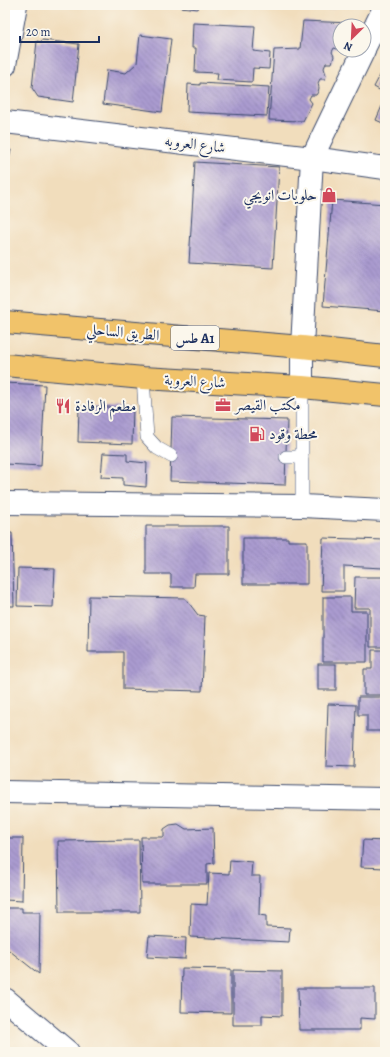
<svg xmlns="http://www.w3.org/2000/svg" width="390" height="1057" viewBox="0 0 390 1057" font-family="Alegreya,Amiri,serif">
<defs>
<pattern id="building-back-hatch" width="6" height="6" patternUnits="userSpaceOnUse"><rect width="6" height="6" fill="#aa9bd0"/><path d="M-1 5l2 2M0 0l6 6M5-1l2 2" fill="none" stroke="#8a7fac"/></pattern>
</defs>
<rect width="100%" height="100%" fill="#fbf7ec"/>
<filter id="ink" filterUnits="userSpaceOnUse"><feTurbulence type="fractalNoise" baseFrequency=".025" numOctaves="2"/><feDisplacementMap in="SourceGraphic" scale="8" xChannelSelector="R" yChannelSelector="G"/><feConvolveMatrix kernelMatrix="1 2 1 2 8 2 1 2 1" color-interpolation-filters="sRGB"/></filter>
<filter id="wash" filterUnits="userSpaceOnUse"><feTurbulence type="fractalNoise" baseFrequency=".012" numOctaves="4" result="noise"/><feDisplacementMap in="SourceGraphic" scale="16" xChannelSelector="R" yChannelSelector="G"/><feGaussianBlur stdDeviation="0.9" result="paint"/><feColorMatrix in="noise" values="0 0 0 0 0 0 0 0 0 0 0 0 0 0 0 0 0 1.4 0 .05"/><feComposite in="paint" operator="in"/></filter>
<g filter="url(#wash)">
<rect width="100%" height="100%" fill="#f1ddbc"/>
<g id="blocks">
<!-- building -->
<g fill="url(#building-back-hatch)">
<polygon points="182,5 199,5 198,9 181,7"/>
<polygon points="309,5 336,5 335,9 309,6"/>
<polygon points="303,21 351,23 350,26 340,26 340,47 338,49 334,48 332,52 334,56 332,63 326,63 324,68 326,75 325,79 320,79 318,83 319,88 318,92 316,95 311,95 309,99 312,103 303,121 269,120 274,50 300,49"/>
<polygon points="193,23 255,26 253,51 270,53 269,69 253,68 252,82 217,80 218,73 195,72 196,48 192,48"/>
<polygon points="140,35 171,39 162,112 103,104 107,70 126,73 137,63"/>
<polygon points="42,40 79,44 73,102 38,97 32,88 37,41 41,42"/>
<polygon points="385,66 385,93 374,87"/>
<polygon points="200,83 269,87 267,116 187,112 188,84 200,85"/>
<polygon points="385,99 385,124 376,120"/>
<polygon points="5,148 11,150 6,173 5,172"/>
<polygon points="195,162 279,167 273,268 189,263"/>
<polygon points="332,200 385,204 385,311 323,306"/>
<polygon points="5,383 45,385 41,466 5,464"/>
<polygon points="79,406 133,408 132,444 78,442"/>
<polygon points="172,417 287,420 285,485 170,481"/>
<polygon points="103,453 127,454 127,461 147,463 146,487 123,485 123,478 101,477"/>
<polygon points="146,526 229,526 229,574 195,574 194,587 171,587 171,574 146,574"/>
<polygon points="5,533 12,533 14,606 5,606"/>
<polygon points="243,538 288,538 288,541 307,541 307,584 243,584"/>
<polygon points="323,538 385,540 385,573 383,573 383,568 344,566 344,591 321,591"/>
<polygon points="18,568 55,569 53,607 17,606"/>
<polygon points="355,577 385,577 385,647 370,647 370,608 354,608"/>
<polygon points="89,596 185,598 198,615 205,616 202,691 123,689 123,652 88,652"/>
<polygon points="323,597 351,597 351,611 367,611 367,662 323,662"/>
<polygon points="372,650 385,650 385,695 364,695 364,669 372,669"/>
<rect x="318" y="664" width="18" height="26"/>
<polygon points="358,697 385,697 385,731 367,731 367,715 358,715"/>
<polygon points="328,704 356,705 354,767 326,766"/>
<polygon points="178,824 186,829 213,828 214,863 207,864 207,884 142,884 141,837 164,837 164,829 170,825"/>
<polygon points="5,838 23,838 22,901 5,900"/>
<polygon points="139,840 140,912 59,912 58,841"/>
<polygon points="363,840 385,841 385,868 361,867"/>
<polygon points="230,860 252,862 251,876 260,876 259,915 266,916 266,927 290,928 289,942 190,937 191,904 207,905 209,873 229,874"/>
<polygon points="5,908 22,908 22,912 40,912 39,974 5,947"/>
<polygon points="149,936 186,938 185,959 147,957"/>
<polygon points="182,968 231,969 231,1013 181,1012"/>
<polygon points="233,970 282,971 282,1016 262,1015 262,1025 233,1025"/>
<polygon points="298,988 375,988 375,1019 360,1018 360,1030 299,1030"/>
</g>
</g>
</g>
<g filter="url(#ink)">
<use href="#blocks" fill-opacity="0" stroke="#3b496c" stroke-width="1"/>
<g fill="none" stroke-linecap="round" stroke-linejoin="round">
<!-- service casing -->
<g stroke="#3b496c" stroke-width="14">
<g id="service">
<polyline points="143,378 147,437 157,448 171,456"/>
<polyline points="286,457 302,457"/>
<polyline points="302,506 302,387"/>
</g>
</g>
<!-- minor casing -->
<g stroke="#3b496c" stroke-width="24">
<g id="minor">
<polyline points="364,49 385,6"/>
<polyline points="5,65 16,5"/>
<polyline points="5,122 312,158 385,168"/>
<polyline points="302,387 302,347 312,158 364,50"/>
<polyline points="5,503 302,506 385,510"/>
<polyline points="5,792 385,799"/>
<polyline points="5,999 68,1052"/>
</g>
</g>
<!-- trunk casing -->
<g stroke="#3b496c" stroke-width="24">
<g id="trunk">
<polyline points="5,322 302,347 385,356"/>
<polyline points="5,365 143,378 302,387 385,395"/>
</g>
</g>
<!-- service -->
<use href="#service" stroke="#fff" stroke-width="13"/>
<!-- minor -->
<use href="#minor" stroke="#fff" stroke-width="22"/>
<!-- trunk -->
<use href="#trunk" stroke="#f1c36a" stroke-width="22"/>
</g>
</g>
<!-- icons -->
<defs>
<g id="shop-bare" transform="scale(1.2)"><path d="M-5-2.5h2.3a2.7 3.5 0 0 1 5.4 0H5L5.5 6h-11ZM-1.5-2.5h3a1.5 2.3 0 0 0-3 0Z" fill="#d1495b" stroke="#fbf7ec" stroke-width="2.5" paint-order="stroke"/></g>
<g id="office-bare" transform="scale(1.2)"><path d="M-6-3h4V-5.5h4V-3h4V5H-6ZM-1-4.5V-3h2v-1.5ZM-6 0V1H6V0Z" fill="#d1495b" stroke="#fbf7ec" stroke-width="2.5" paint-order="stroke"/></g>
<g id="restaurant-bare" transform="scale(1.2)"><path d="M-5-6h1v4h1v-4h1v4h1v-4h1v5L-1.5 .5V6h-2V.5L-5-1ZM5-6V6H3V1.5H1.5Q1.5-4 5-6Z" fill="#d1495b" stroke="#fbf7ec" stroke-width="2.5" paint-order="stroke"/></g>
<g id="fuel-bare" transform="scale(1.2)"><path d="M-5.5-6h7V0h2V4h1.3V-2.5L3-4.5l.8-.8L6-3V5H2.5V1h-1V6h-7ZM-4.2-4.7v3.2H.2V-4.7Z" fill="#d1495b" stroke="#fbf7ec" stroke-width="2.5" paint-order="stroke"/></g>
</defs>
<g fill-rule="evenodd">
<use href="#shop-bare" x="329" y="195"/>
<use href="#office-bare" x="223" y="405"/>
<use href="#restaurant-bare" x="63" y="406"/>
<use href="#fuel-bare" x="257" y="434"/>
</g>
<g text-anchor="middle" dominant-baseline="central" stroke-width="4" stroke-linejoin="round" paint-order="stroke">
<!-- shield labels -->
<rect fill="#fbf7ec" stroke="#5e6b89" stroke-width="1" x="171" y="326" width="48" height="24" rx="3"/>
<g font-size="14" font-weight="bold" fill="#1b2f5e">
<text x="195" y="338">طس A1</text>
</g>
<!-- street labels -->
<g font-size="15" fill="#1b2f5e" stroke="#fbf7ec">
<text transform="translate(195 144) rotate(7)">شارع العروبه</text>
<text transform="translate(123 332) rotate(5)">الطريق الساحلي</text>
<text transform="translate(195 381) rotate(3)">شارع العروبة</text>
</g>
<!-- poi labels -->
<g font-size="15" fill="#1b2f5e" stroke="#fbf7ec" text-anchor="start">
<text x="317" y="195" text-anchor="end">حلويات انويجي</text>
<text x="235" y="405">مكتب القيصر</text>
<text x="75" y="406">مطعم الرفادة</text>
<text x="269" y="434">محطة وقود</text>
</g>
</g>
<!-- margin -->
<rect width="390" height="1057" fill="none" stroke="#fbf7ec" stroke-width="20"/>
<!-- north arrow -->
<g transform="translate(352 38) rotate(204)"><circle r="19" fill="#fbf7ec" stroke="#a1a7b3"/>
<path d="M0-3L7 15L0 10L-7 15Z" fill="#d1495b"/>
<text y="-6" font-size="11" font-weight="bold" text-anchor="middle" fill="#1b2f5e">N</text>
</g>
<!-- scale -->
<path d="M20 36v6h79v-6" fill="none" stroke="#1b2f5e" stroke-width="2"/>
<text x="26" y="36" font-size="12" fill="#1b2f5e" stroke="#fbf7ec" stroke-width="3" paint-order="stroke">20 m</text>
</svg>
